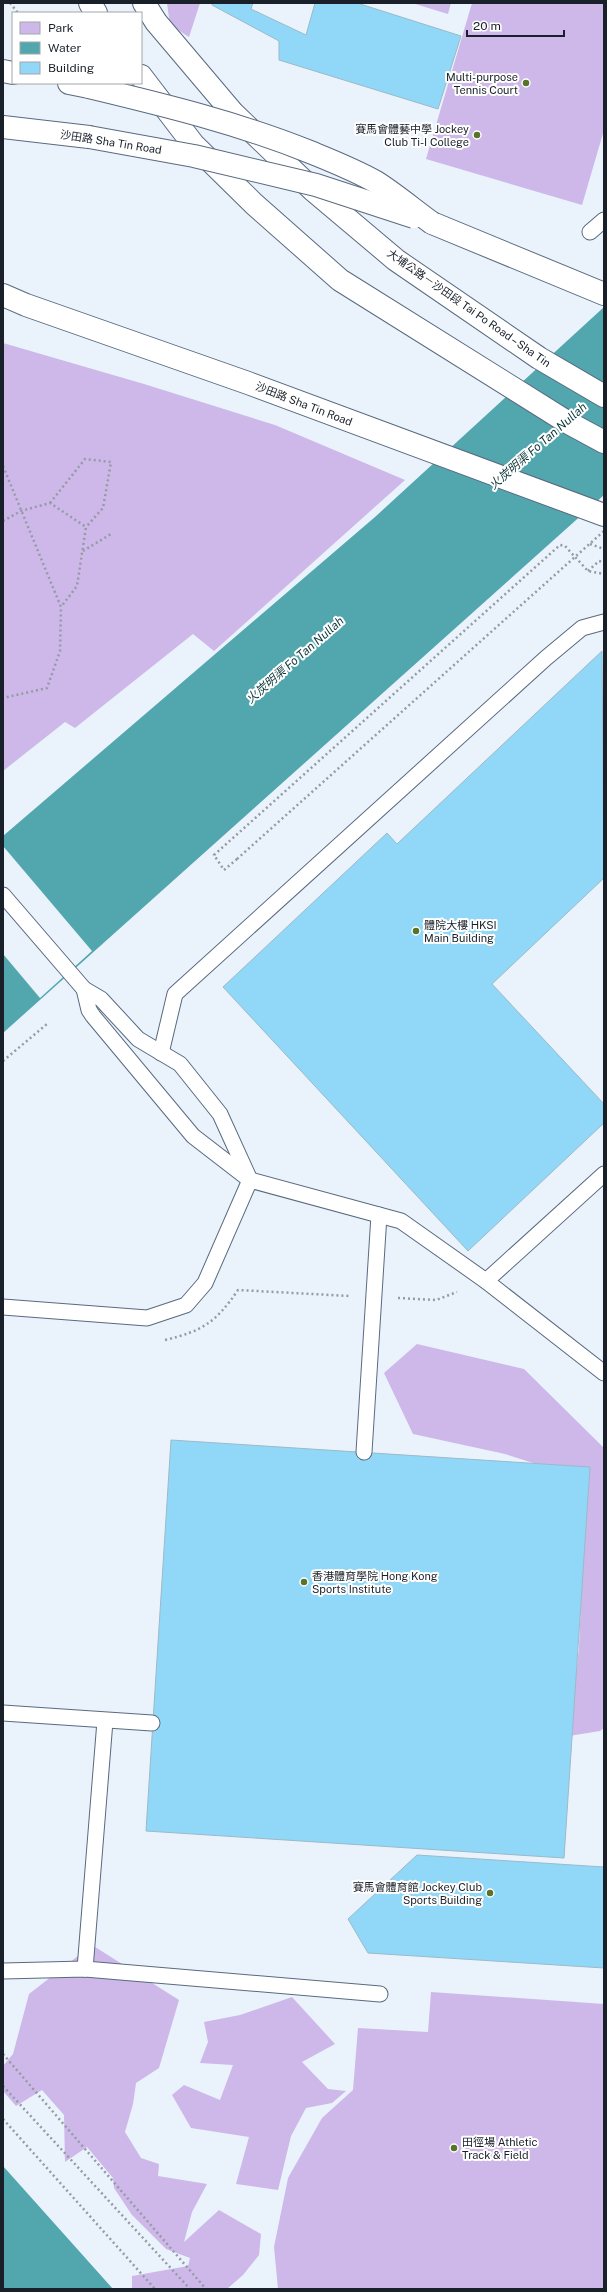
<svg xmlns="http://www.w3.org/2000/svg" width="607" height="2292" viewBox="0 0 607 2292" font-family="'Public Sans','Noto Sans TC',sans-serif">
<rect width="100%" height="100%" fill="#eaf2fc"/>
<!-- green -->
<g fill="#cdb8e9">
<polygon points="167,3 200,3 189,37 170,25"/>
<polygon points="412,3 451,3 448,14"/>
<polygon points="472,3 604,3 604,130 582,205 426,159"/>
<polygon points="3,343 144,384 275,425 405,480 214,651 193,634 75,728 65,722 3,771"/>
<polygon points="417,1344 524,1369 604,1448 604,1728 600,1731 569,1736 579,1648 586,1480 505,1454 413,1434 384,1373"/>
<polygon points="92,1945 179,2000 159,2068 136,2083 133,2104 125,2132 141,2158 159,2164 158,2176 207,2184 192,2212 184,2242 219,2210 261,2234 259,2255 243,2275 227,2289 132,2289 132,2276 188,2266 190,2258 166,2249 132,2215 114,2188 113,2178 87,2147 65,2162 64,2115 42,2090 16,2106 3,2091 3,2066 13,2054 29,1994"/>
<polygon points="431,1992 604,2004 604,2289 278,2289 274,2247 288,2178 322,2118 353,2090 358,2028 428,2032"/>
<polygon points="292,1997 335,2044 302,2062 328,2089 346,2091 332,2103 306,2108 291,2136 278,2190 236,2184 249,2137 191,2128 172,2095 184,2085 220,2100 233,2065 200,2063 208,2042 204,2022 240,2015"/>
</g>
<!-- water -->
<g fill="#52a7ae">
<polygon points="604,307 604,495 3,1033 3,836 375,517"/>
<polygon points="3,2166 113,2289 3,2289"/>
</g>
<!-- pier -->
<polygon fill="#eaf2fc" points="3,846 92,951 40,998 3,954"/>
<!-- building -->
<g fill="#91d7f7" stroke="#9bbac9">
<polygon points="212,3 253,3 251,9 306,35 315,3 357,3 461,36 438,109 279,60 279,41 212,5"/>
<polygon points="602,651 604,878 492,984 604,1104 604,1123 468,1251 223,987 387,833 397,844"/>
<polygon points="171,1440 590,1467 564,1858 146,1831"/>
<polygon points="417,1855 604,1867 604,1968 368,1953 348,1919"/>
</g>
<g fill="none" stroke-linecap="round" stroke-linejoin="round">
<!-- lane casing -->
<g stroke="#596a7f" stroke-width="17">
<g id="lane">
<polyline points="590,232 604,220"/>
<polyline points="3,895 84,989 101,999 138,1039 180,1064 220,1114 250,1180 205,1283 186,1305 147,1318 3,1307"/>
<polyline points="84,989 89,1010 93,1016 193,1136 250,1180 401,1221 486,1281 604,1373"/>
<polyline points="161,1053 175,994 546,658 582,628 604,622"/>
<polyline points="486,1281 604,1174"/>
<polyline points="364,1452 379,1215"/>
<polyline points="3,1713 152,1723"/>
<polyline points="85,1969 105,1721"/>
<polyline points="3,1971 85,1969 380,1994"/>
</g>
</g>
<!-- highway casing -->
<g stroke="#596a7f" stroke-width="24">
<g id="highway">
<polyline points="90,3 96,13"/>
<polyline points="144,3 156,22 233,113 313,190 396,260 539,358 604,396"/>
<polyline points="3,71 13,73"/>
<polyline points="141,76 193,144 254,204 340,280 567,422 604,442"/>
<polyline points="69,83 89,87"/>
<polyline points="3,127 89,137"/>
<polyline points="432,223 604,294"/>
<polyline points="3,295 26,305 248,383 604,515"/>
</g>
</g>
<!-- path -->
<g stroke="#949ba5" stroke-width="2.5" stroke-dasharray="2 3" stroke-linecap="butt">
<polyline points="10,3 18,13"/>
<polyline points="3,466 61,607 60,651 47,688 3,698"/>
<polyline points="50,503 85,459 111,462 103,508 86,527"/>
<polyline points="3,521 21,511 50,503 86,527 77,586 61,607"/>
<polyline points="590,544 604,549"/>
<polyline points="83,551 111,534"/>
<polyline points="588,571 599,561 604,562"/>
<polyline points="237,859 224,870 214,855 560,545 565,546 588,571 604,574"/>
<polyline points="3,1061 47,1024"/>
<polyline points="398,1298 436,1300 457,1292"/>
<path d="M165,1340c38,-9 51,-18 73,-50l111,6"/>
<polyline points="3,2054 206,2289"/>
<polyline points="3,2086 190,2289"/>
<polyline points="3,2119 155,2289"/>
</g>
<!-- lane -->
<use href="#lane" stroke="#fff" stroke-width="15"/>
<!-- highway -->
<use href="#highway" stroke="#fff" stroke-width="22"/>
<!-- highway-bridge casing -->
<g stroke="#596a7f" stroke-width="24" stroke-linecap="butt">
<g id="highway-bridge">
<path d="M89,87c75,18 149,36 221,65 22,9 45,18 66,30 19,12 38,28 56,41"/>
<polyline points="89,137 194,156 316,185 414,217"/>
</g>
</g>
<!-- path-bridge -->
<polyline stroke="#949ba5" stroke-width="2.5" stroke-dasharray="2 3" stroke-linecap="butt" points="237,859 604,531"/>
<!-- highway-bridge -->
<use href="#highway-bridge" stroke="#fff" stroke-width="22"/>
</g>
<!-- markers -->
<g fill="#587429" stroke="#fff" stroke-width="1.5">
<circle cx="526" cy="83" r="4"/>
<circle cx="477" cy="135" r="4"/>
<circle cx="416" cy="931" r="4"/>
<circle cx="304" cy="1582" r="4"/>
<circle cx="490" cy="1893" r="4"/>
<circle cx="454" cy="2148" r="4"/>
</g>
<g text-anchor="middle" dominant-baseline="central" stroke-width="4" stroke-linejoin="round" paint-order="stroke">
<!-- poi labels -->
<g font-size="11" fill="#192029" stroke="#fff" text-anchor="end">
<text x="518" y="77">Multi-purpose<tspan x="518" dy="13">Tennis Court</tspan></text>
<text x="469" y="129">賽馬會體藝中學 Jockey<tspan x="469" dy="13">Club Ti-I College</tspan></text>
<text x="424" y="925" text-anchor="start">體院大樓 HKSI<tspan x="424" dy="13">Main Building</tspan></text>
<text x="312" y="1576" text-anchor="start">香港體育學院 Hong Kong<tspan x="312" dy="13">Sports Institute</tspan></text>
<text x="482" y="1887">賽馬會體育館 Jockey Club<tspan x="482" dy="13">Sports Building</tspan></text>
<text x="462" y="2142" text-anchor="start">田徑場 Athletic<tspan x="462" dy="13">Track &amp; Field</tspan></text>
</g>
<!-- street labels -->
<g font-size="11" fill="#192029" stroke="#fff">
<text transform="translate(111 142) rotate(9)">沙田路 Sha Tin Road</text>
<text transform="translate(469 308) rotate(35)">大埔公路－沙田段 Tai Po Road – Sha Tin</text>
<text transform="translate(304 404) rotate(21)">沙田路 Sha Tin Road</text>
</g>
<!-- water labels -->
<g font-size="12" font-style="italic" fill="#0c3639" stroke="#fff">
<text transform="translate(538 446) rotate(-41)">火炭明渠 Fo Tan Nullah</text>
<text transform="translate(295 660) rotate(-41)">火炭明渠 Fo Tan Nullah</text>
</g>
</g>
<!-- border -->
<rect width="607" height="2292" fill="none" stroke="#192029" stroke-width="8"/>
<!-- legend -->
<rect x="12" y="12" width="130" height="72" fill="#ffffff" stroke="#a3a6a9"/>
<rect x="20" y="22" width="20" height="12" fill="#cdb8e9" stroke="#a3a6a9"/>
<text x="48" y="32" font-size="12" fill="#192029">Park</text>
<rect x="20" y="42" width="20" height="12" fill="#52a7ae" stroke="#a3a6a9"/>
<text x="48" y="52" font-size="12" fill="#192029">Water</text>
<rect x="20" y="62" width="20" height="12" fill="#91d7f7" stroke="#a3a6a9"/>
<text x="48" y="72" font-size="12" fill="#192029">Building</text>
<!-- scale -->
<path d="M467 30v6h97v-6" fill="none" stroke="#192029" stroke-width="2"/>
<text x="473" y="30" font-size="12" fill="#192029" stroke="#ffffff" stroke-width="3" paint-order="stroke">20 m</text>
</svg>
